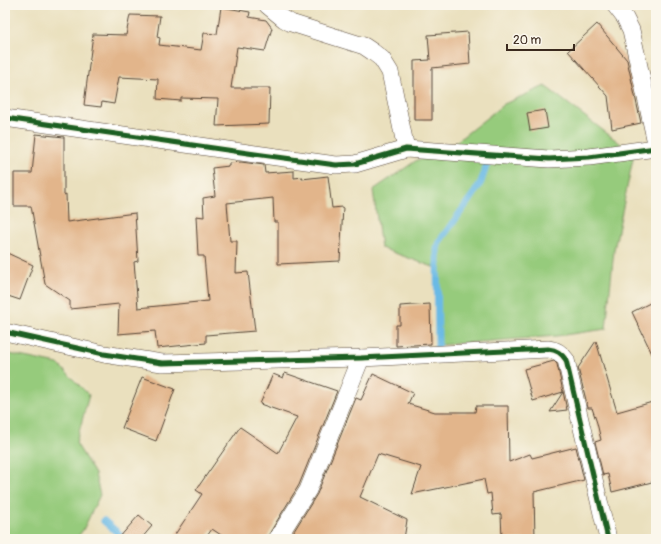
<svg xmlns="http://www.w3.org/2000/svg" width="661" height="544" viewBox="0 0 661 544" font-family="Pangolin,sans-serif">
<rect width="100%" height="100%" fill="#fbf7ec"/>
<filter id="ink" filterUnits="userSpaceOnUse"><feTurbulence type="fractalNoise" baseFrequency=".025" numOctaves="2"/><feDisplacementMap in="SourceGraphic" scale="8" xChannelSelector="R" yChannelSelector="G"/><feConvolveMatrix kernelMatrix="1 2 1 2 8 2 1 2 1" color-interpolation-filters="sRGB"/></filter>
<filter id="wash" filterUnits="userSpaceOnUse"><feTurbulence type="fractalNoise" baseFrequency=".012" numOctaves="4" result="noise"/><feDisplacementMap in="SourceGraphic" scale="16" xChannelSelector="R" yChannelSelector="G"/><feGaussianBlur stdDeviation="0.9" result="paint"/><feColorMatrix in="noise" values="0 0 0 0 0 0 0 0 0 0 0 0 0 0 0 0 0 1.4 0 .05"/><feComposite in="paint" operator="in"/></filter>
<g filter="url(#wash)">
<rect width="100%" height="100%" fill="#eae0be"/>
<!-- green -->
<g fill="#96cb7c" stroke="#687a4d">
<polygon points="545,86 634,154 614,250 606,329 557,336 440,345 436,268 381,248 373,190 417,160 442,153 504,104"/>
<polygon points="5,353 58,364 89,395 76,443 95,474 100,495 83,530 76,539 5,539"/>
</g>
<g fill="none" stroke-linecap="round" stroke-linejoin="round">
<!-- stream -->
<g stroke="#6abae5" stroke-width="7">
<polyline points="437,350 438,345 437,249 439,242 475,192 481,182 490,155"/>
<polyline points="104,521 125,539"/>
</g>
</g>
<g id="blocks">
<!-- building -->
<g fill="#e2b58b">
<polygon points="221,7 250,12 249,17 266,20 272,28 265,51 237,47 231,88 270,88 269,124 216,126 218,99 181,98 181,101 157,99 158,79 119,77 114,104 102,102 101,107 84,105 93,34 126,35 130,15 160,16 157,37 160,38 159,45 201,50 204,33 217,34"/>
<polygon points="597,24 627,60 641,123 612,129 608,96 568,51"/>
<polygon points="468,32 470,64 432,68 432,120 414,120 414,61 430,60 428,35"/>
<polygon points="545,110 548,128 530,131 527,113"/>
<polygon points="36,134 64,137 64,195 66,194 67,222 135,213 138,261 134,262 138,308 208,301 204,256 198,256 196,216 204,217 203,198 215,196 212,168 229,166 229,163 241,162 264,165 265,173 294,171 294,178 303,177 302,179 328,176 332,208 343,207 340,261 278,264 278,222 274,222 273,198 227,203 230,241 237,241 236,273 248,272 255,331 206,335 206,343 157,348 155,331 118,334 119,304 70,309 70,301 45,284 31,206 14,206 14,173 32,173"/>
<polygon points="5,252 33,265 20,300 5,295"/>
<polygon points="656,300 656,362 632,312"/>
<polygon points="430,304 431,344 396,346 396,325 400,325 400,306"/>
<polygon points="596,341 617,412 656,401 656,481 612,492 608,474 603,475 595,442 601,440 597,423 592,408 588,408 578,368"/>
<polygon points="554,361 557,364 567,410 550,412 563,392 533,401 524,369"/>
<polygon points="285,373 337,391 299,485 269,534 267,539 227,539 212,529 205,539 172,539 202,494 196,490 240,427 278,453 297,417 260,404 273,374 283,378"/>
<polygon points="373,374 413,393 408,404 435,412 475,412 476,406 508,406 509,462 530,454 532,458 576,447 584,480 534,492 535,539 502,539 501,514 493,515 491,493 487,494 484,479 412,494 421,467 378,454 360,497 407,520 404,539 289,539 317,494 356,398 361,400"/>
<polygon points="142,377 175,389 156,441 122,428"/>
<polygon points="139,515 152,526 141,539 118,539"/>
</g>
</g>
</g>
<g filter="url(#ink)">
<use href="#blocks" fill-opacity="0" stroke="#554536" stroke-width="1"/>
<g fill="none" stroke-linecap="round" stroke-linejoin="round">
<!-- street casing -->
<g stroke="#554536" stroke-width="18">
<g id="street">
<polyline points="267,5 284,19 291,23 364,46 373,52 382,59 390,72 406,149"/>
<polyline points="615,5 625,18 631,30 656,143"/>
<polyline points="5,118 255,154 336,165 355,164 406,149 549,159 589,157 656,148"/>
<path d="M5,332l99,22 58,9 199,-5 187,-9c9,1 13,4 18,11l42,179"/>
<polyline points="277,539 308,490 361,358"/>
</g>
</g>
<!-- street -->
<use href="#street" stroke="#fff" stroke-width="17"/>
<!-- cycleway casing -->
<g stroke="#fbf7ec" stroke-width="8">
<g id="cycleway">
<polyline points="5,118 255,154 336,165 355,164 406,149 549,159 589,157 656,148"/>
<path d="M5,332l99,22 58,9 199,-5 187,-9c9,1 13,4 18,11l42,179"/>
</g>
</g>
<!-- cycleway -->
<use href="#cycleway" stroke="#1b5e20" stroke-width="5"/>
</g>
</g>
<!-- margin -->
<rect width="661" height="544" fill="none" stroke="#fbf7ec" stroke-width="20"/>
<!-- scale -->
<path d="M507 44v6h67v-6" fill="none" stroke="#3b2a1e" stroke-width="2"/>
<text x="513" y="44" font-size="12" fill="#3b2a1e" stroke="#fbf7ec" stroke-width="3" paint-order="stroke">20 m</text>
</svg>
